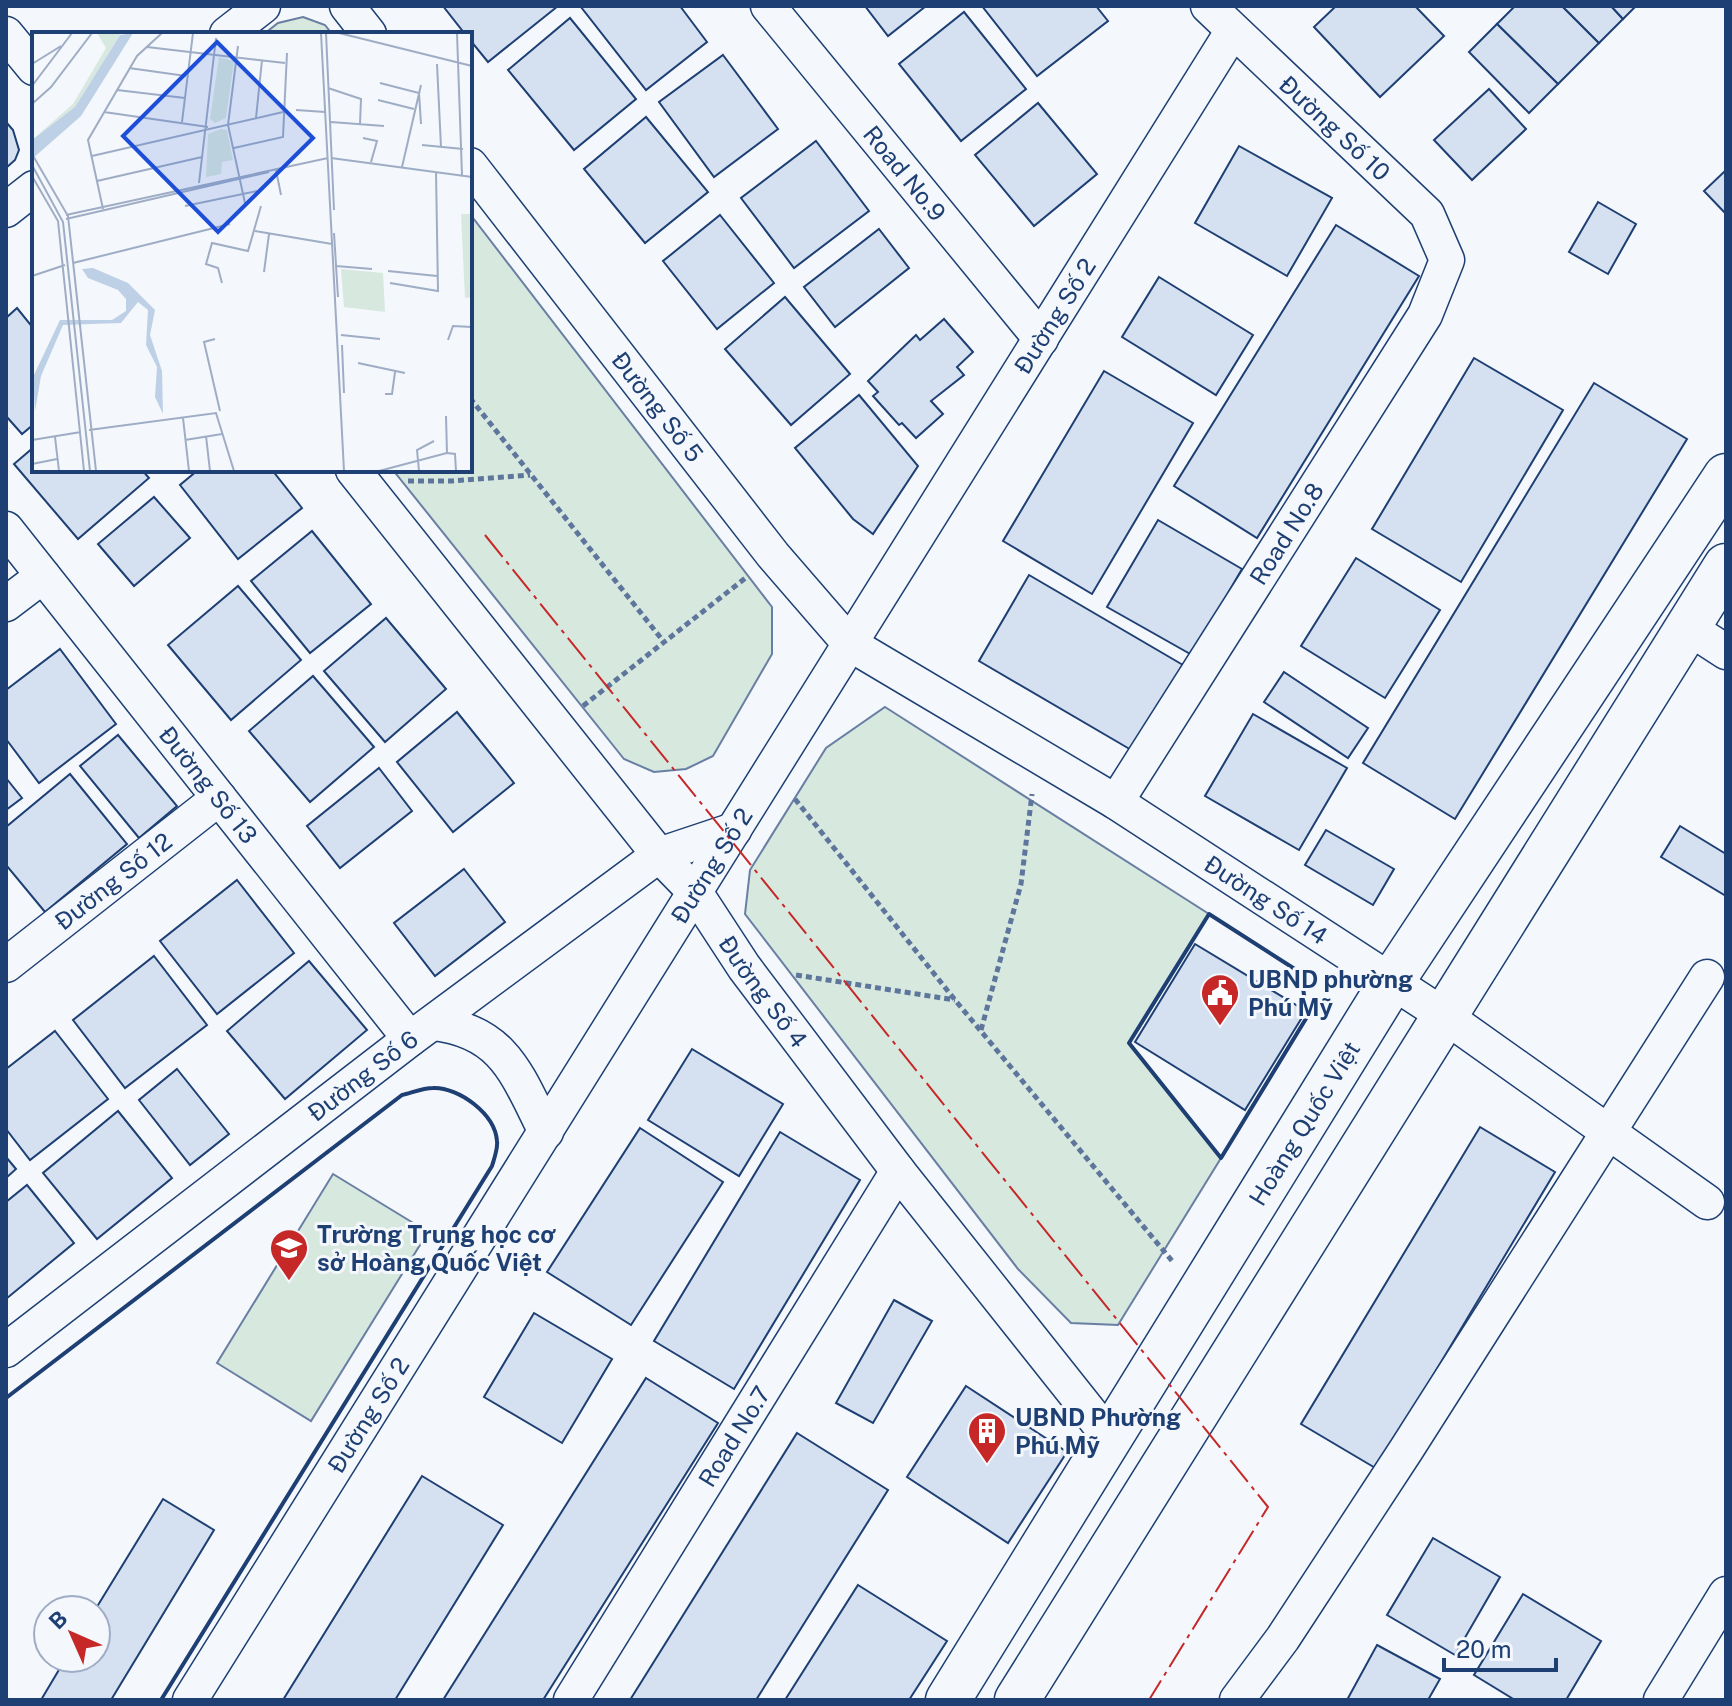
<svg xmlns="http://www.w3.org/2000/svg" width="1732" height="1706" viewBox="0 0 1732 1706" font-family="'Public Sans',sans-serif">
<rect width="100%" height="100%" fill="#f4f7fb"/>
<!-- green -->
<g fill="#d7e8df" stroke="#687fa3" stroke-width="2">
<polygon points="303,17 325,25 332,34 264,34 278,23"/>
<polygon points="470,214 772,607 772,654 713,756 686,769 654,772 624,759 393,470 470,470"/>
<polygon points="885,707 1209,914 1129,1043 1221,1158 1118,1325 1071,1323 1018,1269 745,914 750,870 826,748"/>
<polygon points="333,1174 428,1232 311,1421 217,1363"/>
</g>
<!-- building -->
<g fill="#d5e0f0" stroke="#1d3f73" stroke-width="2">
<polygon points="443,6 558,6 488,62 470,40 470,34 465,34"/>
<polygon points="680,6 707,42 646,90 581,7"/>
<polygon points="865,6 926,6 888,36"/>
<polygon points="982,6 1096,6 1108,21 1037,76"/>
<polygon points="1336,6 1415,6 1444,36 1380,97 1314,27"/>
<polygon points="1515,6 1562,6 1599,43 1558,84 1497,24"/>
<polygon points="1562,6 1611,6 1623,19 1599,43"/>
<polygon points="1611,6 1636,6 1623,19"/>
<polygon points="964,12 1026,89 961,141 899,64"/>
<polygon points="570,18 636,99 574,150 508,70"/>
<polygon points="1497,24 1558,84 1529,113 1469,52"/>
<polygon points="723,55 778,129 714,177 659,102"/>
<polygon points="1489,89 1526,129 1472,180 1434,140"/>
<polygon points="1038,103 1097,174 1034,226 975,155"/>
<polygon points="646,117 708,192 645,243 584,169"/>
<polygon points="6,122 13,130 19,150 15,160 6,168"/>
<polygon points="816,141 869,211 794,268 741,198"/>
<polygon points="1239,146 1332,198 1287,276 1195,223"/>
<polygon points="1726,170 1726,214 1704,191"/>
<polygon points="1598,202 1636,224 1608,274 1569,252"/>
<polygon points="720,215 774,283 717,329 663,261"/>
<polygon points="1336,225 1419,276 1257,538 1174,486"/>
<polygon points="879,229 909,268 835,327 804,287"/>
<polygon points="1159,277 1253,335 1216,395 1122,337"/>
<polygon points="785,297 850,374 791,425 725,349"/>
<polygon points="17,308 34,329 34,424 22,434 6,416 6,318"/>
<polygon points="944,319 973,352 957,367 964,375 931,401 943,414 916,438 902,423 899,425 873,396 878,392 868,381 916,335 920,340"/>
<polygon points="1474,358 1563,410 1461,582 1372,529"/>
<polygon points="1104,371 1193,423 1092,594 1003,541"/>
<polygon points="1594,383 1687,439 1455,819 1363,763"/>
<polygon points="859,395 918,466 873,534 853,519 795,448"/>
<polygon points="34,447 34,470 142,470 149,478 78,539 14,464"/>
<polygon points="198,470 272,470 302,508 238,559 180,485"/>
<polygon points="154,497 190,538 134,586 98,544"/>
<polygon points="1158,520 1242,569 1192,655 1107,607"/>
<polygon points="312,531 371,604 310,653 251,581"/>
<polygon points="1356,558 1440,610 1385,698 1301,646"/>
<polygon points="1029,575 1183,665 1133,751 979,661"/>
<polygon points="238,586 301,660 231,720 168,645"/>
<polygon points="386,618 446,689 385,742 324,671"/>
<polygon points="60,649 116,724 39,783 6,739 6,690"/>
<polygon points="1284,672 1368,728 1348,758 1264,702"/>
<polygon points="313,676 374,747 310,802 249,731"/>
<polygon points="457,712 514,783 453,832 397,762"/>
<polygon points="1253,714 1347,768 1299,850 1205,796"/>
<polygon points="118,735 177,806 139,838 80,766"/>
<polygon points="379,768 412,811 340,868 307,826"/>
<polygon points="70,774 127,844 45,912 6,865 6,827"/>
<polygon points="6,778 22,798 6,810"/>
<polygon points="1680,826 1726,854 1726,896 1661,857"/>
<polygon points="1326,830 1394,869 1373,905 1305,865"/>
<polygon points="464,869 505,922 435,976 394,923"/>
<polygon points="237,880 294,953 217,1014 160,941"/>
<polygon points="1195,944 1306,1011 1245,1110 1135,1042"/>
<polygon points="154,956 207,1025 125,1088 73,1020"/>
<polygon points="309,961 367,1030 285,1099 227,1031"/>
<polygon points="55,1031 108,1099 30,1160 6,1129 6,1069"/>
<polygon points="692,1049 783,1104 739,1176 648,1120"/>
<polygon points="177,1069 229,1134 190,1165 139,1100"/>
<polygon points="118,1111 172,1178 97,1239 43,1173"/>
<polygon points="1480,1127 1555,1172 1377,1469 1301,1424"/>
<polygon points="640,1128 723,1182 631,1325 547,1272"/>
<polygon points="780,1132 860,1180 734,1389 654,1341"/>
<polygon points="6,1157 16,1169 6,1178"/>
<polygon points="27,1185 74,1243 6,1299 6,1202"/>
<polygon points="894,1300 932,1321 873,1423 836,1403"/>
<polygon points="534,1313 612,1359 562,1443 484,1397"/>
<polygon points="646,1378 718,1423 543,1700 443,1700"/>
<polygon points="966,1386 1067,1452 1008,1543 907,1477"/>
<polygon points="797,1433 888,1490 756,1700 630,1700"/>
<polygon points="422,1476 503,1525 395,1700 283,1700"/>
<polygon points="163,1499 214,1530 111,1700 41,1700 66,1658 96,1658 95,1610"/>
<polygon points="1433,1538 1500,1577 1455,1655 1387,1615"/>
<polygon points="858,1585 947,1641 909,1700 785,1700"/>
<polygon points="1523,1594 1601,1641 1566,1700 1515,1700 1474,1675"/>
<polygon points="1377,1645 1440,1679 1428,1700 1347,1700"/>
</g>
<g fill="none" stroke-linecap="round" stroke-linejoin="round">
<!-- minor casing -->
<g stroke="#1d3f73" stroke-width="37">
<g id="minor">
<polyline points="347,6 369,34"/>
<path id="s1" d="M768,6l273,333"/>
<polyline points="6,34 34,68"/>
<polyline points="227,34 263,6"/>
<path id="s2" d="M470,165l303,390 77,89 266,158 326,212 265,188"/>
<polyline points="6,210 34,188"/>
<path id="s3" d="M353,470l306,385 36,37 49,75 154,204 213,268"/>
<path id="s4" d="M6,529l404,510"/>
<polyline points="6,604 43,576"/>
<polyline points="1686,626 1726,652"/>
<path id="s5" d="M1116,802l309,-487 22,-55 -20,-46 -219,-208"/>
<path id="s6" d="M6,965l213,-167"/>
<path d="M434,1023c71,9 83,52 112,109"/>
<path id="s7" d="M6,1350l404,-311 249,-184 75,-25"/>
<path id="s8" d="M190,1700l1042,-1668"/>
<path id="s9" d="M571,1700l327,-529"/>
<polyline points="1237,1700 1283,1638 1406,1450 1707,977"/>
<polyline points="1661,1700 1726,1594"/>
</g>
</g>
<!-- secondary casing -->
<g stroke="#1d3f73" stroke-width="47">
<g id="secondary">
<path id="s10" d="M948,1700l444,-719 334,-505"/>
<polyline points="1017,1700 1726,566"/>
</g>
</g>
<!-- path -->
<g stroke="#5e769c" stroke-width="5" stroke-dasharray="6 4" stroke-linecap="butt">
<polyline points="470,398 664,642"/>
<polyline points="408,481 452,481 530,475"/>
<polyline points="583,706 748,576"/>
<polyline points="795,799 955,1000 1173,1262"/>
<polyline points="796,975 955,1000"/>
<polyline points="981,1030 1021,884 1032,794"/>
</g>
<!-- minor -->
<use href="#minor" stroke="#f4f7fb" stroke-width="34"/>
<!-- secondary -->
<use href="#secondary" stroke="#f4f7fb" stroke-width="44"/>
<!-- wall -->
<g stroke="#1d3f73" stroke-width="4">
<polygon points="1209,914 1301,973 1307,1017 1221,1158 1129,1043"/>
<path d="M6,1398l396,-303c9,-2 21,-7 31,-7 26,-1 62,26 64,53 1,8 -3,18 -5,25l-331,534"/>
</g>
<!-- power -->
<polyline stroke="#c62828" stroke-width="2" stroke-dasharray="28 6 4 6" stroke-linecap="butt" points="485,535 1268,1507 1149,1700"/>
</g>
<!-- icons -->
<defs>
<g id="civic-pin" transform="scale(2)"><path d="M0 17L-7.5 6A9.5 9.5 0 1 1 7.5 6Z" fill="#c62828" stroke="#f4f7fb"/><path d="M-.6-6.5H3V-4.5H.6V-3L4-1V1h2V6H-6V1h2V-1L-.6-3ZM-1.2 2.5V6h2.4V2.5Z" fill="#fff"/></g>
<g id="school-pin" transform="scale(2)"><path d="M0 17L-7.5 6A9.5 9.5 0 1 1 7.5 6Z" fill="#c62828" stroke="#f4f7fb"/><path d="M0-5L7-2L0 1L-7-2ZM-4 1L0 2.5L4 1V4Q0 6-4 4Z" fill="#fff"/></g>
<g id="building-pin" transform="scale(2)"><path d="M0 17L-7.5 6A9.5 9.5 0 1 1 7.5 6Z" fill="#c62828" stroke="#f4f7fb"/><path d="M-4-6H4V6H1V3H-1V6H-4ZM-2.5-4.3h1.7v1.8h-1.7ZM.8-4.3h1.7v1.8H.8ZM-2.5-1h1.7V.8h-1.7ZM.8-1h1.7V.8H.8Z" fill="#fff"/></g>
</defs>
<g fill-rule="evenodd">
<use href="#civic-pin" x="1220" y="993"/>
<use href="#school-pin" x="289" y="1248"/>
<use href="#building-pin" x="987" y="1431"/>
</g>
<g text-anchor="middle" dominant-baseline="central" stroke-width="6" stroke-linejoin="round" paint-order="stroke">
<!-- street labels -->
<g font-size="24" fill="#1d3f73" stroke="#f4f7fb">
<text transform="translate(1335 128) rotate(43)">Đường Số 10</text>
<text stroke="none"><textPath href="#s1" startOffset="216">Road No.9</textPath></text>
<text stroke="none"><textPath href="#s8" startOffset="1632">Đường Số 2</textPath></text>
<text stroke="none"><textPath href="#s2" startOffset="306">Đường Số 5</textPath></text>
<text stroke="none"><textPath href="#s5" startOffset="318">Road No.8</textPath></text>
<text stroke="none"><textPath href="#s4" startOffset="326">Đường Số 13</textPath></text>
<text stroke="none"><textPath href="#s8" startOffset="984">Đường Số 2</textPath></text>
<text stroke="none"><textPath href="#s6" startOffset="136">Đường Số 12</textPath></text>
<text stroke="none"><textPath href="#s2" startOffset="1100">Đường Số 14</textPath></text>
<text stroke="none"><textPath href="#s3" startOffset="664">Đường Số 4</textPath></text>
<text stroke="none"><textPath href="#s7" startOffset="450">Đường Số 6</textPath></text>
<text stroke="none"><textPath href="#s10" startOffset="678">Hoàng Quốc Việt</textPath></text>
<text stroke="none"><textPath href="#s8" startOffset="336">Đường Số 2</textPath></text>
<text stroke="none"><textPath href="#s9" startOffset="310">Road No.7</textPath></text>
</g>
<!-- poi labels -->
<g font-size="24" font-weight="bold" fill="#1d3f73" stroke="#f4f7fb" text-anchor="start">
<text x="1248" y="979">UBND phường<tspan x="1248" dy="28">Phú Mỹ</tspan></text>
<text x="317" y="1234">Trường Trung học cơ<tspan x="317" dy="28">sở Hoàng Quốc Việt</tspan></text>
<text x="1015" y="1417">UBND Phường<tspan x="1015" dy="28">Phú Mỹ</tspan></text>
</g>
</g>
<!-- overview -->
<g transform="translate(32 32)">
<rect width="440" height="440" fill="#f4f7fb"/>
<path d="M65,1h24l-46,74 -43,33 41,-36 33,-56zM187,25l15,4 -8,57 -11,5 -5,-4zM189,97l6,1 6,30 -11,2 -1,12 -15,3 2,-43zM429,182h11v83l-7,1zM309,237l42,4 2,39 -41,-5z" fill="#d7e8df"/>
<path d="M101,1l-52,83 -49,43v-19l43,-33 45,-72zM61,236l35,15 27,27 -5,25 12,36 1,43 -8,-17 2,-30 -11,-22 2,-35 -10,-8 -17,21 -58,2 -22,51 -6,35 -2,-34 27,-57h52l14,-9v-12l-8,-9 -30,-12 -6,-9z" fill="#bed0e5"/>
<path fill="none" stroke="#9eadc5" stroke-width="2" d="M289,1l23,438M294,1l8,177M307,1l133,33M425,1l5,142M206,14l-10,79 17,78M115,15l138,16M0,32l29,-18M405,32l4,83M97,36l57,8M348,51l39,10 2,31M0,54l40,-53M296,56l33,11 -1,25M85,58l68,8M346,68l36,9M0,72l19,-17 41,-54M264,78l29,2M72,80l104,15M224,86l6,-58M150,90l11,-89M299,90l53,4M331,106l14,3 -6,21M390,113l41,4M202,116l49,-11 4,-84M0,122l36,62 28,255M60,124l191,-44M299,126l141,19M0,133l31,57 27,249M370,135l19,-82M244,138l5,25M0,144l26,45 26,250M65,149l105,-24M167,151l17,-145M153,174l72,-15M71,177l-15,-69 49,-84 25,-23M34,183l262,-57M34,187l203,-47M223,199l77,13M302,201l4,64M41,231l157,-39M304,234l36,3M356,239l49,5M232,240l5,-38M0,244l33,-11M190,251l-4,-15 -12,-4 6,-21 36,8 13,-45M358,251l48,8 -2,-119M309,303l39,4M183,307l-11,3 16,69M416,308l5,-14 19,1M310,313l2,48M326,331l47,10M353,362h7l3,-22M151,386l6,53M57,398l127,-17 18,58M174,404l4,35M23,405l4,34M0,408l49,-8M153,408l37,-6M415,421l8,1 1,17M0,432l25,-5M347,439l68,-18 -1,-37M387,439l-2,-21 17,-9"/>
<path fill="#1d4ed8" fill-opacity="0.15" stroke="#1d4ed8" stroke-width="4" d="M185,10l96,96 -95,94 -95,-96z"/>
<rect width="440" height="440" fill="none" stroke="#1d3f73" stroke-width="4"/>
</g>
<!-- border -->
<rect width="1732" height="1706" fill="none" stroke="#1d3f73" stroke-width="16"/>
<!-- north arrow -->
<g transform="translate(72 1634) rotate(315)"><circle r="38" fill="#f4f7fb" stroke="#9eadc5" stroke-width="2"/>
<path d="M0-6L14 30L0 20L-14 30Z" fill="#c62828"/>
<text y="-12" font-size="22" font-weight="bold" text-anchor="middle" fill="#1d3f73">B</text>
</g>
<!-- scale -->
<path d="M1444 1658v12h112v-12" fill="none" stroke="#1d3f73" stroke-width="4"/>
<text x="1456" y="1658" font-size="24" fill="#1d3f73" stroke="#f4f7fb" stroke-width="6" paint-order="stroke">20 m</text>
</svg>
